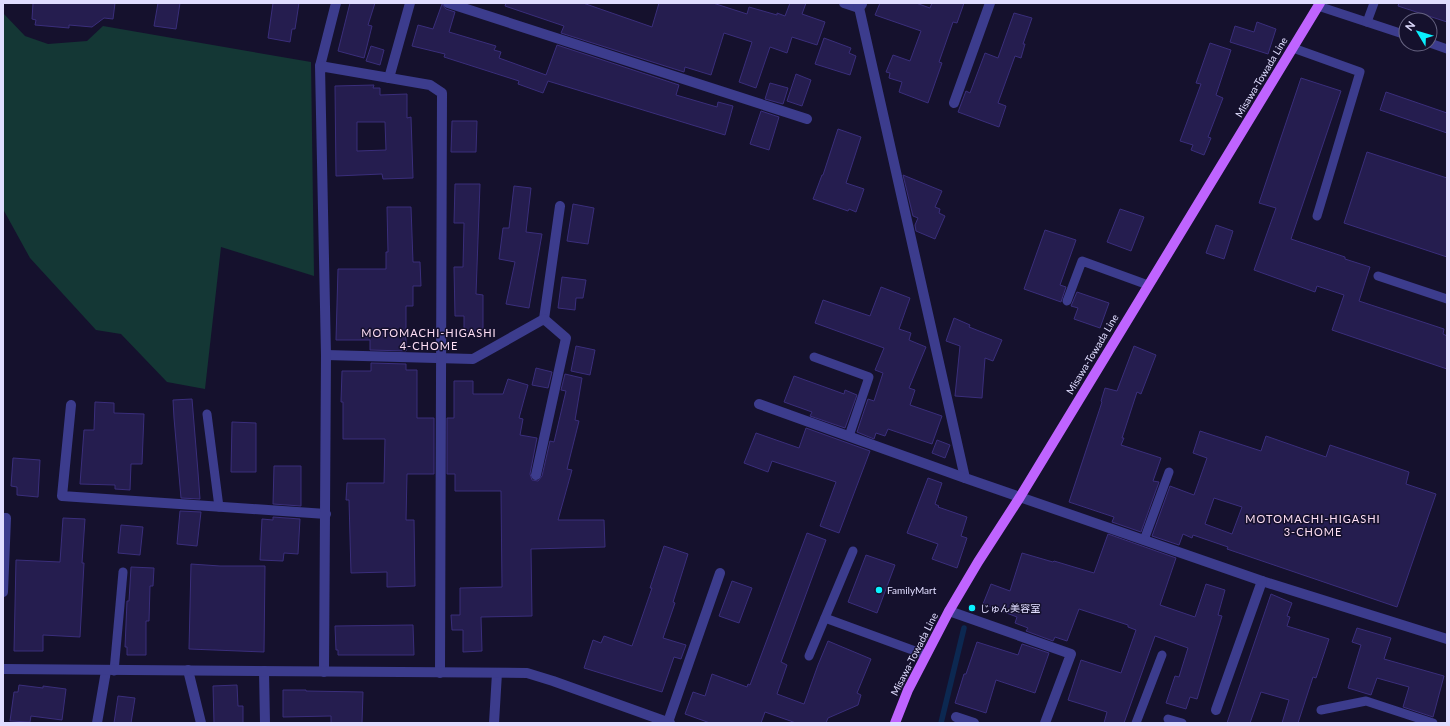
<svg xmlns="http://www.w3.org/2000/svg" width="1450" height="726" viewBox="0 0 1450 726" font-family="Lato,'Noto Sans JP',sans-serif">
<rect width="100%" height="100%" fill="#15112d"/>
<!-- green -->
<polygon fill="#143735" points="3,13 25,36 48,44 87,41 103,26 311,62 314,276 221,247 205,389 167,382 121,334 96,330 30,258 3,209"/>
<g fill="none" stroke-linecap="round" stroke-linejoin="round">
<!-- stream -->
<polyline stroke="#0c2851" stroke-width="5.5" points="941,723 964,628"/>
</g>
<!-- building -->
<g fill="#251d4f" stroke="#3a2e7b" fill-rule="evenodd">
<polygon points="33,3 115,3 113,19 104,18 92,27 69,25 69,28 35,25 36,20 32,19"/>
<polygon points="158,3 180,3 176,29 154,26"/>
<polygon points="273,3 299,3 295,29 292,29 290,42 268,38"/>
<polygon points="350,3 375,3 368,25 372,26 364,58 338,51"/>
<polygon points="506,3 583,3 652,27 659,3 713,3 747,14 749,7 777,15 777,13 785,16 790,3 806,3 802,14 825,22 817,45 792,37 787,53 770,47 756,88 739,82 752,42 724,33 711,75 685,67 684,72 561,33 564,26 505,6"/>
<polygon points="880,3 916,3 930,8 932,3 964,3 957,23 953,22 939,62 942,63 928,103 899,92 902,82 889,78 890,73 886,72 893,55 910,61 921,31 875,15"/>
<polygon points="1399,3 1447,3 1447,22 1398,6"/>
<polygon points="442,4 446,9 455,12 449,32 496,46 494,50 501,52 499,58 546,75 557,45 679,85 676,95 717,107 718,102 733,106 725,135 548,81 543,93 518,84 519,81 444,57 445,54 412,46 418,25 433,29"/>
<polygon points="1014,13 1032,18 1023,44 1025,44 1021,58 1015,56 998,103 1006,106 999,127 958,112 966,91 970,93 985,53 998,58"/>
<polygon points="1257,22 1276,29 1268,54 1230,42 1235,26 1254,32"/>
<polygon points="824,38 851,48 849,53 856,56 850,75 815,64"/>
<polygon points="1210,43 1231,50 1216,95 1223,98 1208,137 1211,138 1204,155 1191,150 1193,145 1180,141 1201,84 1196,83"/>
<polygon points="371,46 384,50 380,65 366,61"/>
<polygon points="796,74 811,80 802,106 787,101"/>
<polygon points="1301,78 1341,91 1291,239 1345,257 1345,259 1370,267 1359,301 1444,329 1443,334 1447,336 1447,369 1332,330 1344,295 1317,286 1315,292 1254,270 1276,208 1259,203"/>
<polygon points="770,83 788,88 783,104 765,99"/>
<path d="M374,85l-1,3h7v7l27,-1v24l4,-1 2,61 -30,1 -1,-5 -46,2 -1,-90zM357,122h28l1,28 -29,1z"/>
<polygon points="1386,92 1447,113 1447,133 1380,110"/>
<polygon points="761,111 779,117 769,150 750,144"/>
<polygon points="452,121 477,121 476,152 451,152"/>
<polygon points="838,129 861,137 846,183 864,189 856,212 849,209 848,211 813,199 822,175 823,175"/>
<polygon points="1367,152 1447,178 1447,257 1344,223"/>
<polygon points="903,175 942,191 935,207 940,209 939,213 945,216 935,239 916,231 915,225 918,218 913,216"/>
<polygon points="455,184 480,184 476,294 483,295 483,331 464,331 464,316 455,316 454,267 463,267 464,223 454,223"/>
<polygon points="514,186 531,188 526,232 542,234 529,308 506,304 515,262 499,259 503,228 509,228"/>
<polygon points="573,204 594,208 588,244 567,241"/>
<polygon points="387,207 411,207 413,262 420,262 421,286 413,286 413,306 406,306 406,351 370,350 370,340 336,340 338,269 386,269 386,252 388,252"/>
<polygon points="1120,209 1144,217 1131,251 1107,242"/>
<polygon points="1216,225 1233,231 1224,259 1206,253"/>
<polygon points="1045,230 1076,240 1060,285 1066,287 1061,302 1024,289"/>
<polygon points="562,277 586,280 583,298 576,298 575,310 558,308"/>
<polygon points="881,287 910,298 899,329 911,333 909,340 926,347 909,388 915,390 910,405 942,416 932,444 888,429 885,436 876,433 874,439 857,432 868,399 874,401 883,373 875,370 884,348 815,323 823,300 870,316"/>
<polygon points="1077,292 1109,303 1100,328 1074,319 1078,308 1071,306"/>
<polygon points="954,318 970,325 969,327 1002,340 993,361 985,358 982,398 955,396 960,346 946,341"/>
<polygon points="576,346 595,350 590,375 571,371"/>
<polygon points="1134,346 1156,355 1141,394 1137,392 1122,438 1124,438 1121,445 1161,458 1153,481 1159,482 1141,532 1112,522 1114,517 1069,502 1102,402 1101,401 1105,388 1117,391"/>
<polygon points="371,363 406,364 406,370 417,370 417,418 434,418 434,474 407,474 406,520 414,520 415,586 387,587 387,572 351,573 349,500 346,500 347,483 384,483 385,439 343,439 343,402 341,402 342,371 371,371"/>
<polygon points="536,368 552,372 548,388 532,385"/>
<polygon points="565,374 582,378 575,420 579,421 567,469 572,470 558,520 604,520 605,547 531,549 532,616 481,617 482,651 463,652 463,630 452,630 451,615 460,615 460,588 502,587 501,491 455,491 455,474 447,474 447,418 454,418 454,381 473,381 473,394 503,394 508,379 528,385 519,418 523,419 520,435 537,438 530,474 532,480 538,481 542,476 550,441 554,442 566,391 561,390"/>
<polygon points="794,376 844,394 845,390 857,395 845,428 810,416 812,412 784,402"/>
<polygon points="192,399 198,472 200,499 181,498 174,418 173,400"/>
<polygon points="95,402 114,403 114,413 144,414 142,464 131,464 130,490 115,489 115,485 80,484 84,430 94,430"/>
<polygon points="232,422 256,423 256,472 231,472"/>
<polygon points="806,428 870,451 839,533 820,526 836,482 772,461 768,472 744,463 756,433 799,448"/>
<path d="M1200,431l61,20 5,-15 60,21 4,-12 79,27 -3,12 30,10 -39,113 -170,-58 1,-2 -35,-12 -1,3 -9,-4 -4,11 -27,-9 18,-50 24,9 13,-37 -14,-5zM1214,498l28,9 -10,27 -27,-10z"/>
<polygon points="937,440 950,445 945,458 932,453"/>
<polygon points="13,458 40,460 38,497 17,495 17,487 11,486"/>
<polygon points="274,466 301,466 301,506 273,504"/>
<polygon points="928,478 942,483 935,504 939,506 938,507 967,517 961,536 967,538 957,568 932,559 938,544 907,533"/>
<polygon points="180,511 201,512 197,546 177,544"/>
<polygon points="273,517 300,519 298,554 284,553 283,561 260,560 262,519 273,520"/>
<polygon points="63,518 85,519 82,563 84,563 80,637 43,635 43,651 14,651 16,560 60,562"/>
<polygon points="121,525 143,527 140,555 118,553"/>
<polygon points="807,533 826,540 781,662 787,665 777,694 804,704 818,665 828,641 871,659 857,693 861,695 858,705 828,718 826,723 796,723 765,712 761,723 710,723 685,714 693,692 705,696 712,674 747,687 748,684 750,685"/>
<polygon points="1108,534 1176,558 1160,605 1195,617 1206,584 1225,590 1218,615 1222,616 1197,699 1190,697 1186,709 1166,703 1175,676 1179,677 1188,648 1155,636 1124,723 1104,723 1107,712 1068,700 1081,660 1121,673 1136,630 1128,627 1128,625 1079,609 1067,641 1055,637 1053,641 1026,631 1028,628 1015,623 1017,617 983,604 991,584 1010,591 1022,553 1053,562 1054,561 1094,573"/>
<polygon points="664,546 688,554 673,602 675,603 663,638 686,645 681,659 674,657 662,692 584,668 593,640 601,643 604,636 632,646 652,588 650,588"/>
<polygon points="866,555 895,565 877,613 848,602"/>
<polygon points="191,564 220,566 265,566 264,652 189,649"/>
<polygon points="131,567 154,568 153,586 150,586 149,621 146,621 146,655 127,655 127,647 125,647 127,601 129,601"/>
<polygon points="732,581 752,588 739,623 719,616"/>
<polygon points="1271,594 1292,603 1287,616 1290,617 1287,626 1329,639 1316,678 1313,677 1298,723 1282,723 1289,700 1261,692 1250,723 1227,723"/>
<polygon points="413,625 414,655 338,655 338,650 336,650 335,626"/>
<polygon points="1357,628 1391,638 1384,659 1444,676 1433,717 1403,707 1409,687 1377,678 1371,695 1348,688 1361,645 1352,642"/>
<polygon points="977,642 1018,655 1022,644 1049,653 1035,693 996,680 986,713 955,703 964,674 966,674"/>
<polygon points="19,685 43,688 43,686 66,689 62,720 31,716 30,722 10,721 14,692 18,692"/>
<polygon points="237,685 238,706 243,706 243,723 214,723 213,686"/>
<polygon points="283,690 306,690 306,691 363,692 362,723 331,723 331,716 283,717"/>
<polygon points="118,696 135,698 131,723 114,723"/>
</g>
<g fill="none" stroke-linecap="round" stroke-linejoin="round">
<!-- service -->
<g stroke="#3c3c8d" stroke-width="9">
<polyline points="1318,6 1406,35"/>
<polyline points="1367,22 1374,3"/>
<polyline points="1430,43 1447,49"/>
<polyline points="1293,48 1360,72 1317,216"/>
<polyline points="1378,276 1447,299"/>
<polyline points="1067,301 1082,261 1148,285"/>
<polyline points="814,357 869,377 849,436"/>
<polyline points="207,414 219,507"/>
<polyline points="1144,540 1169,472"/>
<polyline points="825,618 926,655"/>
<polyline points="809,656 853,551"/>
<polyline points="114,671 123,572"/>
<polyline points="1321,710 1366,701 1433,723"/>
<polyline points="1168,719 1182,723"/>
<polyline points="1136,723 1162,655"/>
</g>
<!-- minor -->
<g stroke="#3c3c8d" stroke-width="10">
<polyline points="448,3 807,119"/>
<polyline points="844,3 859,8 862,4"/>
<polyline points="858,3 965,478 1262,581 1447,639"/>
<polyline points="320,66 336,3"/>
<polyline points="389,78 410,3"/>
<polyline points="954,103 990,3"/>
<polyline points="544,319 560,206"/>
<polyline points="326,355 473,359 544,319 566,338 536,475"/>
<polyline points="759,404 965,478"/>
<polyline points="71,405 62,496 326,514"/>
<polyline points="3,518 6,518 3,592"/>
<polyline points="949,611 1071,654 1045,723"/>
<polyline points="188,670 201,723"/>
<polyline points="264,671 265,723"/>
<polyline points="324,672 326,355 320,66 430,85 442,93 440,673"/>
<polyline points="1216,710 1262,581"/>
<polyline points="956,717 974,723"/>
<polyline points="668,722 720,573"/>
<polyline points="97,723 106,671"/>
<polyline points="494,723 497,673"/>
</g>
<!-- tertiary -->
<polyline stroke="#3c3c8d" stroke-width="10" points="3,669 527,673 553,681 670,723"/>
<!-- primary -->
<polyline stroke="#bf64ff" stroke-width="10" points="895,723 908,690 949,611 978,562 1020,497 1320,3"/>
</g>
<!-- markers -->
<g fill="#09f1ff" stroke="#15112d" stroke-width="1.5">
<circle cx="879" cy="590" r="4"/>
<circle cx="972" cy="608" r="4"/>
</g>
<g text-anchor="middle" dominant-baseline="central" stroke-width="3" stroke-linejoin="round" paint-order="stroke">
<!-- street labels -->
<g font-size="10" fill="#e0ddff" stroke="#15112d">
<text transform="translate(1261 77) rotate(-59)">Misawa-Towada Line</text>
<text transform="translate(1092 354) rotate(-59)">Misawa-Towada Line</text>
<text transform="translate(914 654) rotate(-63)">Misawa-Towada Line</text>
</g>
<!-- poi labels -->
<g font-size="10" fill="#e0ddff" stroke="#15112d" text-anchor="start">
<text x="887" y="590">FamilyMart</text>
<text x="980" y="608">じゅん美容室</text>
</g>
<!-- neighbourhood labels -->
<g font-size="11" letter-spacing="1" fill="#ffdff5" stroke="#15112d">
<text x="429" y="332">MOTOMACHI-HIGASHI<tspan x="429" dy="13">4-CHOME</tspan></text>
<text x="1313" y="518">MOTOMACHI-HIGASHI<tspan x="1313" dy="13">3-CHOME</tspan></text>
</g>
</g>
<!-- border -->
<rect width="1450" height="726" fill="none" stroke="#e0ddff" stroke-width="8"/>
<!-- north arrow -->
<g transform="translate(1418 32) rotate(308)"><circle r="19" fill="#15112d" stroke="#666381"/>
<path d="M0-3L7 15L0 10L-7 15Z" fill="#09f1ff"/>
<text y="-6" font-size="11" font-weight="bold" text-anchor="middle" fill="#e0ddff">N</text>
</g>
</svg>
